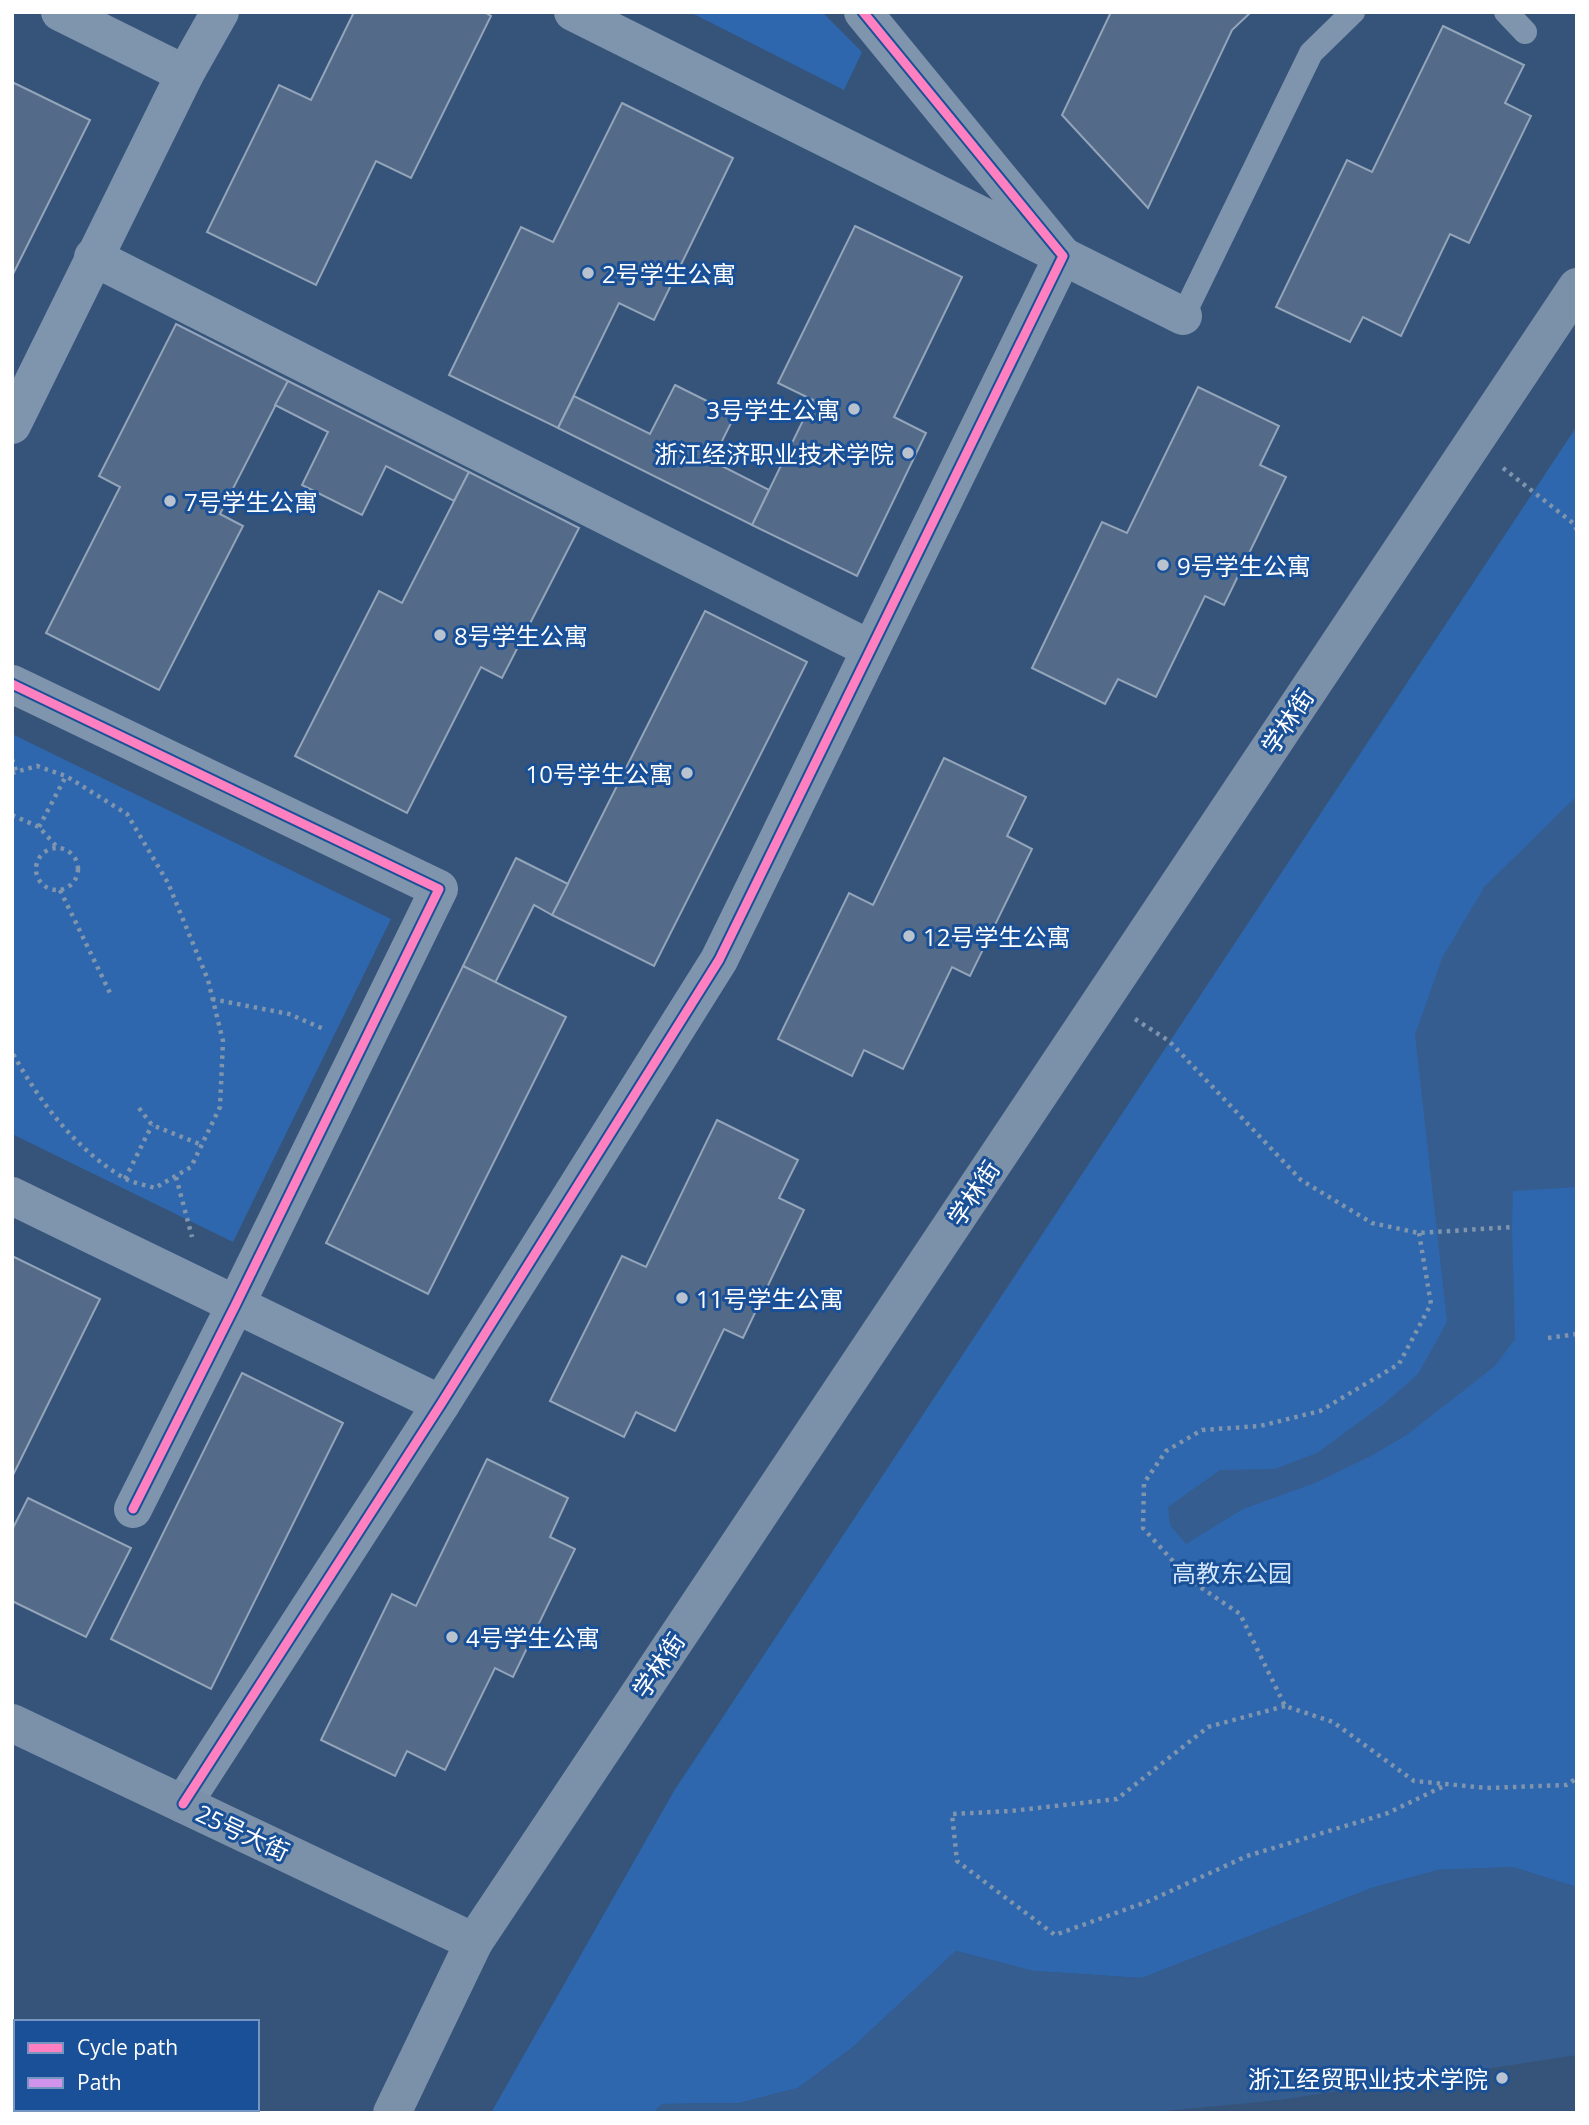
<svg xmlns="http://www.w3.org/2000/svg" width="1589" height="2125" viewBox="0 0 1589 2125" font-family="'Open Sans','Noto Sans SC',sans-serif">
<rect width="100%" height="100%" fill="#36547a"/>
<!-- green -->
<g fill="#2e67ad">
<polygon points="690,12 822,12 862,52 844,90"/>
<polygon points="1577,426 1577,1887 1512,1867 1438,1870 1372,1888 1142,1978 1033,1971 956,1951 853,2047 798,2088 740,2103 662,2104 653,2113 491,2113 674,1791"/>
<polygon points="12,734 391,919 233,1242 12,1134"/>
</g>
<!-- water -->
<g fill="#365d8f">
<polygon points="1577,796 1577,1187 1513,1191 1512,1227 1515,1339 1495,1366 1408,1434 1373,1455 1315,1483 1243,1509 1186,1544 1170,1525 1168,1507 1220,1470 1275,1469 1317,1453 1384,1404 1418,1374 1447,1322 1415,1035 1442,958 1485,886"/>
<polygon points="1512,1867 1577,1887 1577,2055 1279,2100 1144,2113 653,2113 662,2104 740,2103 798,2088 853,2047 956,1951 1033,1971 1142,1978 1372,1888 1438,1870"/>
</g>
<!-- building -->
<g fill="#536b89" stroke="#94a5ba" stroke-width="2">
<polygon points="354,12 484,12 491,16 411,178 376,161 316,285 207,232 279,85 311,100"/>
<polygon points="1111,12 1251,12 1232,30 1148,208 1062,115"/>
<polygon points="1443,26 1524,65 1505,103 1531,116 1469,243 1450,234 1401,336 1363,317 1350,342 1276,307 1347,160 1372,172"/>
<polygon points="12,82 90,120 12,276"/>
<polygon points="622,103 733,158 654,320 619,303 558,428 449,375 521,227 553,242"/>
<polygon points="855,226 962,277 894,417 926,433 857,576 752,525 813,400 778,383"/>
<polygon points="176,324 288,381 220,514 243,526 159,690 46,633 120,487 99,476"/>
<polygon points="288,381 469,472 454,501 386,466 362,515 302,485 328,432 275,405"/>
<polygon points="675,385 735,415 712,461 769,490 752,525 558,428 574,396 650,434"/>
<polygon points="1198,387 1279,426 1260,465 1286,477 1224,605 1205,596 1156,697 1118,679 1105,704 1032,668 1102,522 1127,533"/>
<polygon points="469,472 579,528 502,678 481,667 407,813 295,756 379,591 402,603"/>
<polygon points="705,611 807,662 654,966 552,915"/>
<polygon points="944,758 1026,797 1007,836 1032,849 970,976 952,967 903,1069 864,1050 852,1076 778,1039 849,893 873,905"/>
<polygon points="516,858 568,884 552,915 534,905 495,983 463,966"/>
<polygon points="463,966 566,1017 428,1294 326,1243"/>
<polygon points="717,1120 798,1160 779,1198 804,1210 743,1338 724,1329 675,1431 636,1412 624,1437 550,1401 622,1256 646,1267"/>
<polygon points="12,1256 100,1299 12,1477"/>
<polygon points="242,1373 343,1423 211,1689 111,1639"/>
<polygon points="487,1459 568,1498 550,1537 575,1549 513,1677 495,1668 445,1770 407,1751 395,1776 321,1740 392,1594 416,1606"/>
<polygon points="28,1498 131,1548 86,1637 12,1601 12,1530"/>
</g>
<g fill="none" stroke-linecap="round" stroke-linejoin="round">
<!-- path -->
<g stroke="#7f94ad" stroke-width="4.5" stroke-dasharray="3.5 5" stroke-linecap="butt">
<polyline points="1503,468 1573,523 1577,530"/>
<polyline points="12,759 16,771"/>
<path d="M12,773l25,-7 29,10 61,38 41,69 40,97 15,61 -3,66 -29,60 -36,21c-10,-3 -22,-5 -31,-10 -49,-29 -85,-77 -112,-126"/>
<polyline points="12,815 39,827 57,847"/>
<polyline points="39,827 66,776"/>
<circle cx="57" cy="869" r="21"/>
<polyline points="60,890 111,995"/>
<polyline points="212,999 289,1014 326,1030"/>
<polyline points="1135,1019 1169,1041 1301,1180 1372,1223 1419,1233 1512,1227"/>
<polyline points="139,1108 152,1125 202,1145"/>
<polyline points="176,1177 192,1237"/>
<polyline points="125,1179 152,1125"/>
<polyline points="1419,1233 1431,1304 1399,1364 1320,1411 1260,1426 1202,1430 1166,1451 1144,1483 1143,1528 1191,1581 1240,1614 1285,1706 1333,1722 1414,1781 1487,1788 1567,1785 1577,1778"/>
<polyline points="1548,1338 1577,1334"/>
<polyline points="1285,1706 1208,1727 1117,1799 1011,1811 952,1814 957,1861 1055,1935 1149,1901 1247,1856 1388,1813 1446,1785"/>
</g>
<!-- service -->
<g stroke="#7f94ad" stroke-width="24">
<polyline points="1506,12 1525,32"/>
<polyline points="1183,316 1311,53 1353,12"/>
</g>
<!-- pedestrian -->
<polyline stroke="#7f94ad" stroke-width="37" points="19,2113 21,2109"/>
<!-- minor -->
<g stroke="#7f94ad" stroke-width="38">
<polyline points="60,12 185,74"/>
<polyline points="573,12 1183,316"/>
<polyline points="93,257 870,649"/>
<polyline points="12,425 185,74 220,12"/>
<polyline points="12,684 439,889 236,1304 133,1509"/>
<polyline points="12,1196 441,1404"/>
<polyline points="183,1804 441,1404 719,960 1063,256 863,12"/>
</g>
<!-- secondary -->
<g stroke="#7b90a9" stroke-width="38">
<polyline points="12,1723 474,1942"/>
<polyline points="392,2113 474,1942 1577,287"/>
</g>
<!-- quiet -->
<polyline stroke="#d193ec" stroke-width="7" stroke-dasharray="14 7" stroke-linecap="butt" points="19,2113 21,2109"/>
<!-- cycleway casing -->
<g stroke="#195097" stroke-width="13">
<g id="cycleway">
<polyline points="12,684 439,889 236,1304 133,1509"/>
<polyline points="183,1804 441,1404 719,960 1063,256 863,12"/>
</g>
</g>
<!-- cycleway -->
<use href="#cycleway" stroke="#ff80c0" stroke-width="9"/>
</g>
<!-- markers -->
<g fill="#b9c3d0" stroke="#195097" stroke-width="2.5">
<circle cx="588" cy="273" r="7"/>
<circle cx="854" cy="409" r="7"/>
<circle cx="908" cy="453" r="7"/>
<circle cx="170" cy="501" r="7"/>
<circle cx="1163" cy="565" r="7"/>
<circle cx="440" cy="635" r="7"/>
<circle cx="687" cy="773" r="7"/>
<circle cx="909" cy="936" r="7"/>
<circle cx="682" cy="1298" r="7"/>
<circle cx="452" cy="1637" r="7"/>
<circle cx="1502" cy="2078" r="7"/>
</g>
<g text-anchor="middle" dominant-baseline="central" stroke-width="6" stroke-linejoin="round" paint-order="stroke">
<!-- poi labels -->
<g font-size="24" fill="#fff" stroke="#195097" text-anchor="start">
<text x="602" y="273">2号学生公寓</text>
<text x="840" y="409" text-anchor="end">3号学生公寓</text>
<text x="894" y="453" text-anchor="end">浙江经济职业技术学院</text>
<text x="184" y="501">7号学生公寓</text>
<text x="1177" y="565">9号学生公寓</text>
<text x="454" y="635">8号学生公寓</text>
<text x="673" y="773" text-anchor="end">10号学生公寓</text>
<text x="923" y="936">12号学生公寓</text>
<text x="696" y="1298">11号学生公寓</text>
<text x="466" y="1637">4号学生公寓</text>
<text x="1488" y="2078" text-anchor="end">浙江经贸职业技术学院</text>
</g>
<!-- street labels -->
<g font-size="24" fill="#fff" stroke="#195097">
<text transform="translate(1287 721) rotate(-56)">学林街</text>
<text transform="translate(973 1193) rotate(-56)">学林街</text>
<text transform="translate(658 1665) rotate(-56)">学林街</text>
<text transform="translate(243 1832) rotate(25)">25号大街</text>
</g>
<!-- park labels -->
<g font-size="24" fill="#d3e6fc" stroke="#195097">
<text x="1232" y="1572">高教东公园</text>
</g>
</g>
<!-- border -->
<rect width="1589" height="2125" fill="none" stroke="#ffffff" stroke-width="28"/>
<!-- legend -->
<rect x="14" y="2020" width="245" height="91" fill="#195097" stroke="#7596c1" stroke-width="2"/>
<rect x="28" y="2043" width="35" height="10" fill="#ff80c0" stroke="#7596c1" stroke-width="2"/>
<text x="77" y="2055" font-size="21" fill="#ffffff">Cycle path</text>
<rect x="28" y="2078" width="35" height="10" fill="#d193ec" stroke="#7596c1" stroke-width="2"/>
<text x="77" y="2090" font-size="21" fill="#ffffff">Path</text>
</svg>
